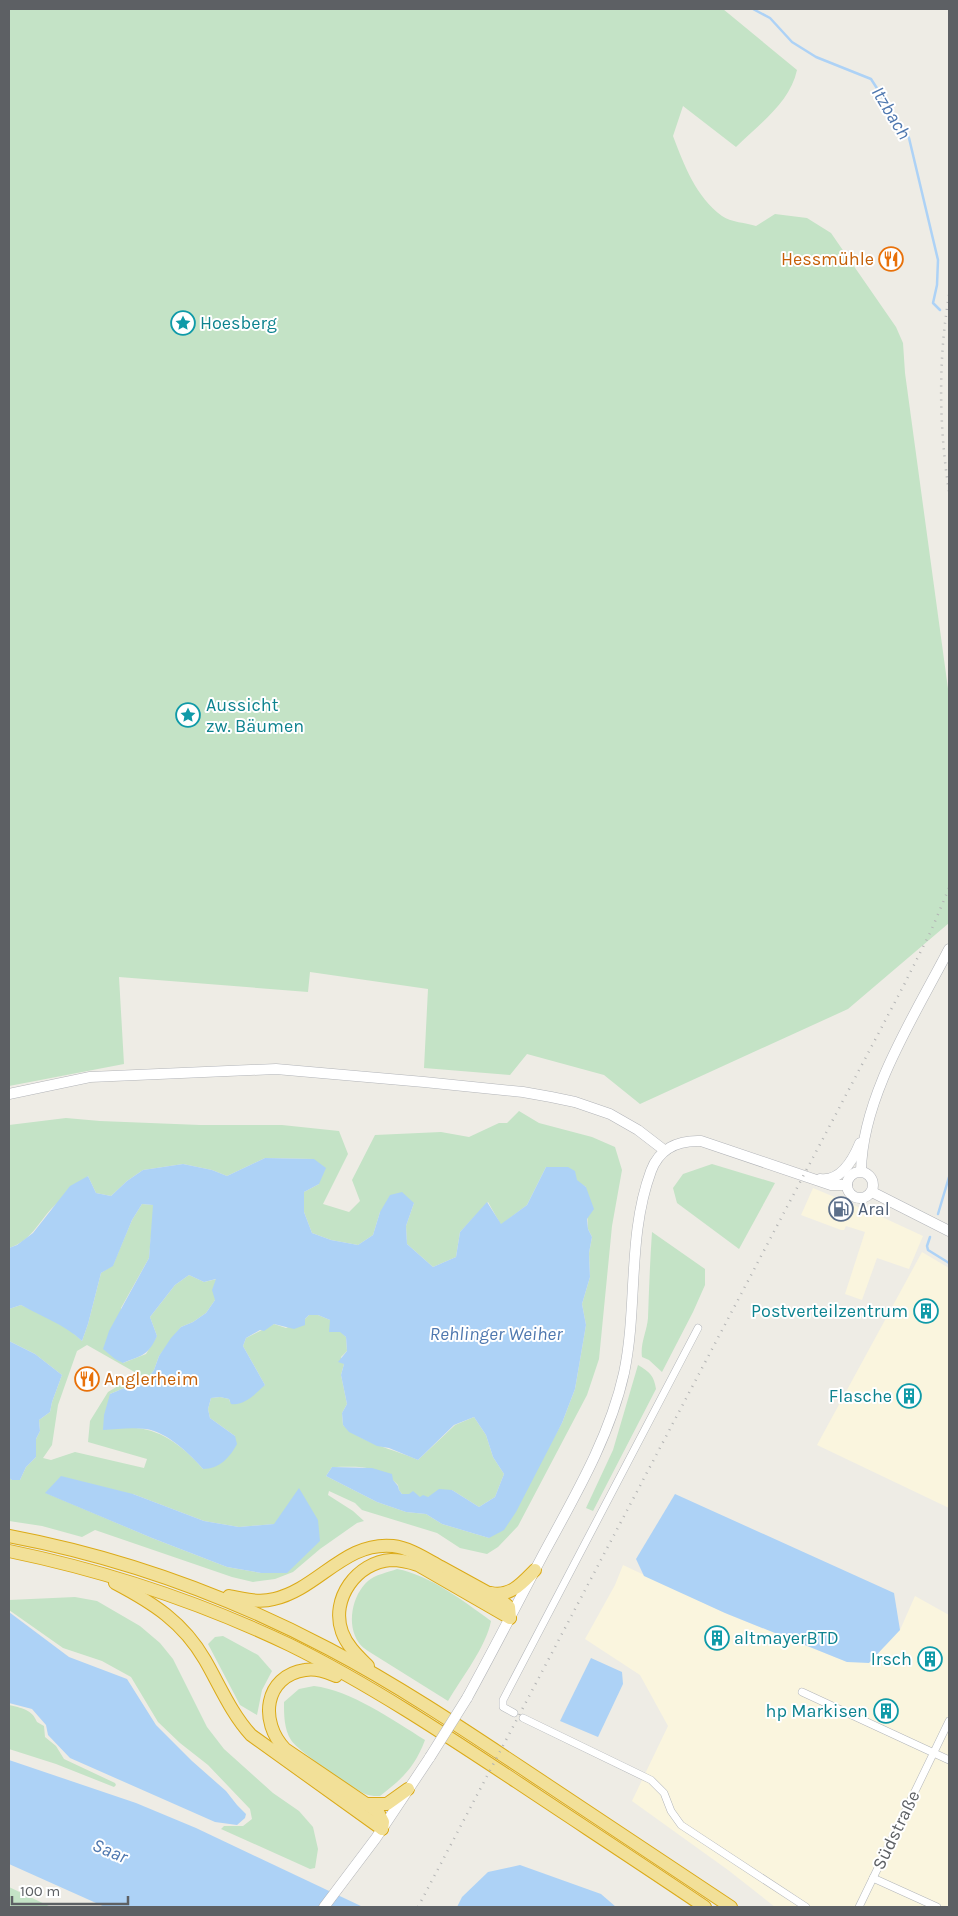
<svg xmlns="http://www.w3.org/2000/svg" width="958" height="1916" viewBox="0 0 958 1916" font-family="Karla,sans-serif">
<rect width="100%" height="100%" fill="#eeece5"/>
<!-- commercial -->
<g fill="#faf5de">
<polygon points="813,1188 882,1217 923,1236 909,1269 877,1258 862,1300 845,1294 865,1232 846,1226 844,1230 841,1230 801,1215"/>
<polygon points="922,1252 949,1268 949,1508 817,1445"/>
<polygon points="623,1565 725,1613 847,1662 900,1630 915,1596 949,1615 949,1907 775,1907 728,1870 632,1801 668,1726 640,1675 585,1639 615,1585"/>
</g>
<!-- green -->
<g fill="#c4e3c6" fill-rule="evenodd">
<path d="M9,9h714l74,61c-7,33 -38,54 -61,77l-53,-41 -10,30c11,29 23,61 49,80 8,6 25,7 34,10l19,-12 32,4 24,15 65,94 7,16 2,30 44,323v227l-101,86 -208,95 -36,-29 -77,-21 -17,21 -86,-7 4,-79 -118,-17 -2,20 -189,-15 5,87 -115,22z"/>
<path d="M519,1111l20,12 53,14 23,10 7,23 -10,56 -13,133 -12,36 -69,131 -20,21 -11,7 -27,-6 -23,-15 -75,-23 -7,-7 -26,-12 -1,4 25,16 11,10 -7,2 -37,26 -27,23 -18,7 -22,3 -21,-5 -137,-47 -13,7 -40,-11 -33,-5v-43l3,2h8l6,-13 10,-10v-18l4,-8 -1,-11 11,-8 2,-10 10,-27 -27,-21 -26,-13v-32l12,-4 34,16 16,10 11,10 6,-17 13,-51 12,-8 19,-45 10,-16 12,1 -5,53 -28,50 2,55 23,-9 11,-18 -7,-19 25,-32 14,-10 15,7 13,-3 -2,21 -9,13 -13,9 -12,5 -22,29 -5,14 -6,8 -38,16 26,34c27,2 50,21 67,41l32,-33 -25,-18 -2,-9 3,-11 9,-1 9,2 1,3 35,-17 -22,-39 3,-8 28,-14 12,4 19,-9 4,-4h9l12,5 16,17 1,14 -6,6 3,7 -3,11 6,29 -5,9 1,12c23,20 48,23 75,35l37,-35 19,-8 12,18 7,22 11,17 -9,23 -16,10 -27,-17 -24,7h-8l-18,-3 -3,-4 -1,-5c-21,-21 -38,-18 -66,-18l-6,9 51,26 29,10 20,2 16,10 47,14 59,-90 14,-25 13,-34 11,-64 -4,-21 8,-27 -1,-24 3,-16 -4,-8 -2,-42 -32,-20h-8l-19,38 -26,20 -13,-23 -28,30 -4,25 -23,10 -26,-23 -1,-18 8,-23 -34,9 -7,23 -15,10 -27,-5 -19,-7 -8,-21v-20l15,-8 -5,-25 -49,-1 -38,18 -15,-6 -29,-6 -40,6 -16,11 -16,15 -15,-3 -8,-17c-12,11 -25,21 -36,32 -15,16 -20,32 -43,40v-123l57,-7 34,3 100,4h82l57,6 9,23 -25,50 26,8 11,-11 -8,-21 23,-45 66,-3 28,5 30,-14h8zM87,1345l51,29 -30,18 -18,29 -2,21 59,17 -3,9 -69,-16 -24,8 -8,-2 9,-13 6,-40 19,-54zM46,1493l87,1 71,27 35,6 36,-3 12,49h-26l-34,-6 -75,-29z"/>
<polygon points="712,1164 775,1183 739,1249 677,1203 673,1188 683,1174"/>
<path d="M652,1232l53,37v16l-12,27 -31,60 -13,-12 -7,-3c-2,-13 5,-26 6,-39 1,-29 2,-57 4,-86z"/>
<path d="M638,1365c12,7 16,11 18,24l-63,122 -7,-3 27,-58z"/>
<path d="M397,1569c33,6 68,33 94,52 -5,26 -29,56 -43,80l-80,-50c-3,-2 -7,-5 -9,-8 -13,-18 -7,-48 9,-62 6,-6 21,-9 29,-12z"/>
<polygon points="75,1597 97,1601 140,1626 160,1643 173,1659 207,1727 224,1749 273,1793 299,1811 313,1827 318,1849 315,1868 310,1869 221,1829 224,1826 243,1826 252,1819 250,1809 208,1765 180,1743 158,1722 131,1677 102,1661 63,1648 9,1610 9,1600"/>
<polygon points="223,1636 258,1655 272,1671 262,1690 257,1715 240,1705 208,1644 215,1637"/>
<path d="M314,1686c36,4 79,34 111,54 -10,27 -23,39 -45,56 -4,0 -8,0 -12,-1 -13,-4 -70,-44 -77,-55 -7,-11 -7,-25 -7,-38l15,-13z"/>
<path d="M9,1705c12,3 23,4 28,17l7,4 1,11 11,9 8,13 51,24 1,2 -2,2 -58,-23 -47,-15z"/>
<polygon points="9,1887 51,1907 9,1907"/>
</g>
<!-- water -->
<g fill="#add2f6">
<path d="M265,1158l49,1 12,9 -7,16 -15,8v20l8,21 19,7 27,5 15,-10 7,-23 10,-17 12,-3 12,11 -8,23 1,18 26,23 23,-10 4,-25 27,-30 14,22 26,-19 19,-38h22l7,4 2,9 9,7 8,22 -7,10 1,10 4,8 -3,16 1,24 -8,27 4,21 -11,64 -13,34 -46,89 -12,18 -15,8 -47,-14 -16,-10 -20,-2 -29,-10 -51,-26 6,-9 40,1 20,6 1,6 5,6 1,4 3,4h7l4,-3 7,6 3,-2 5,2 11,-8 13,1 27,17 16,-10 9,-23 -11,-17 -7,-22 -12,-18 -20,8 -36,35 -29,-12 -12,-2 -28,-14 -6,-7 -1,-12 5,-9 -6,-29 3,-11 -6,-2 9,-11 -1,-14 -6,-5h-11l1,-12 -12,-5h-9l-4,4v6l-11,4 -20,-5 -10,7 -4,-1 -14,8 -3,8 22,39c-10,9 -20,21 -34,19l-2,-5 -9,-2 -9,1 -3,11 2,9 25,18 2,8c-7,13 -17,25 -34,25 -13,-15 -36,-37 -57,-40 -14,-2 -29,0 -43,1l1,-15 6,-21 38,-16 6,-8 5,-14 12,-18 10,-11 12,-5 13,-9 9,-13 -3,-10 4,-11 -12,3 -15,-7 -14,10 -25,32 7,19c-9,20 -15,19 -34,27l-8,-4 -12,-10 6,-18 40,-73 4,-53 -11,-1 -10,16 -19,46 -12,7 -13,51 -6,17c-18,-17 -40,-24 -61,-36l-12,4v-61l8,-3 16,-12 37,-47 18,-10 8,17 15,3 16,-15 16,-11 40,-6 29,6 15,6z"/>
<polygon points="9,1341 35,1354 62,1375 52,1402 50,1412 39,1420 40,1431 36,1439 36,1457 26,1467 20,1480 12,1480 9,1478"/>
<polygon points="61,1476 133,1494 204,1521 239,1527 274,1524 299,1488 318,1520 320,1541 287,1573 261,1573 227,1567 152,1538 45,1493"/>
<polygon points="675,1494 894,1593 900,1630 869,1663 847,1662 725,1613 644,1576 636,1559"/>
<polygon points="9,1612 69,1657 127,1679 156,1725 192,1761 226,1791 237,1805 246,1814 245,1818 237,1825 215,1822 70,1758 48,1735 46,1725 32,1709 9,1703"/>
<polygon points="591,1658 622,1672 623,1684 598,1737 560,1721"/>
<polygon points="9,1760 136,1803 196,1828 363,1907 105,1907 9,1864"/>
<polygon points="520,1865 601,1894 616,1907 457,1907 462,1897 488,1872"/>
</g>
<g fill="none" stroke-linecap="round" stroke-linejoin="round">
<!-- stream -->
<g stroke="#add2f6" stroke-width="2.5">
<polyline points="753,9 770,18 792,42 816,57 871,79 909,138 938,260 937,285 933,303 940,310"/>
<polyline points="938,1214 949,1177"/>
<polyline points="930,1237 927,1246 928,1250 949,1263"/>
</g>
<!-- street casing -->
<g stroke="#b2b5b9" stroke-width="8">
<g id="street">
<polyline points="802,1692 949,1760"/>
<polyline points="514,1713 503,1707 503,1700 698,1328"/>
<polyline points="523,1718 651,1780 664,1793 671,1811 681,1825 806,1907"/>
<polyline points="873,1878 937,1907"/>
<polyline points="859,1907 949,1721"/>
</g>
</g>
<!-- secondary casing -->
<g stroke="#b2b4b8" stroke-width="11">
<g id="secondary">
<polyline points="9,1094 90,1077 276,1069 424,1082 523,1092 551,1097 575,1102 610,1114 638,1130 664,1150"/>
<path d="M861,1171c1,-75 54,-156 88,-222"/>
<circle cx="860" cy="1185" r="13"/>
<path d="M820,1179c21,3 33,-19 40,-36"/>
<polyline points="872,1192 949,1231"/>
<path d="M467,1698c27,-49 52,-98 78,-147 31,-57 65,-115 79,-178 14,-67 3,-137 27,-202 8,-22 27,-31 50,-30l130,44h16"/>
<polyline points="324,1907 376,1838 430,1757"/>
</g>
</g>
<!-- highway casing -->
<g stroke="#dbaa18" stroke-width="14">
<g id="highway">
<path d="M9,1536c111,21 220,60 320,113 76,40 146,88 217,135 62,41 124,82 185,123"/>
<path d="M9,1551c97,20 191,51 281,94 79,39 153,88 227,137 63,42 126,83 188,125"/>
<path d="M115,1583c38,20 68,39 90,77 15,26 26,53 46,75l131,94"/>
<path d="M491,1593c20,4 31,-10 44,-23"/>
<path d="M229,1596c14,3 30,7 45,3 44,-10 71,-58 119,-53 17,2 33,13 48,21 20,11 40,22 60,33l8,7 1,11"/>
<path d="M368,1666c-10,-10 -21,-20 -26,-34 -12,-33 15,-70 49,-72 10,0 18,2 27,5l92,53"/>
<path d="M336,1676c-10,-4 -20,-8 -31,-6 -41,6 -46,52 -20,79l93,63 5,10 -1,7"/>
<polyline points="366,1804 387,1804 408,1789"/>
</g>
</g>
<!-- street -->
<use href="#street" stroke="#fff" stroke-width="7"/>
<!-- secondary -->
<use href="#secondary" stroke="#fff" stroke-width="10"/>
<!-- highway -->
<use href="#highway" stroke="#f2e098" stroke-width="12"/>
<!-- rail -->
<g stroke="#b3b4b4" stroke-width="2.5" stroke-dasharray="1 6" stroke-linecap="butt">
<path d="M949,295c-11,66 -10,131 0,197"/>
<polyline points="418,1907 905,983 931,931 949,888"/>
</g>
<!-- secondary-bridge casing -->
<g stroke="#b2b4b8" stroke-width="11" stroke-linecap="butt">
<polyline id="secondary-bridge" points="430,1757 467,1698"/>
</g>
<!-- secondary-bridge -->
<use href="#secondary-bridge" stroke="#fff" stroke-width="10"/>
</g>
<!-- icons -->
<defs>
<g id="restaurant-ring" transform="scale(1.25)"><circle r="9.5" fill="#fff" stroke="#e8710a" stroke-width="1.5"/><path d="M-5-6h1v4h1v-4h1v4h1v-4h1v5L-1.5 .5V6h-2V.5L-5-1ZM5-6V6H3V1.5H1.5Q1.5-4 5-6Z" fill="#e8710a"/></g>
<g id="sight-ring" transform="scale(1.25)"><circle r="9.5" fill="#fff" stroke="#0f9aa8" stroke-width="1.5"/><path d="M0-6L1.8-2.2L6-1.7L2.9 1.2L3.7 5.4L0 3.3L-3.7 5.4L-2.9 1.2L-6-1.7L-1.8-2.2Z" fill="#0f9aa8"/></g>
<g id="fuel-ring" transform="scale(1.25)"><circle r="9.5" fill="#fff" stroke="#5c6f8a" stroke-width="1.5"/><path d="M-5.5-6h7V0h2V4h1.3V-2.5L3-4.5l.8-.8L6-3V5H2.5V1h-1V6h-7ZM-4.2-4.7v3.2H.2V-4.7Z" fill="#5c6f8a"/></g>
<g id="building-ring" transform="scale(1.25)"><circle r="9.5" fill="#fff" stroke="#0f9aa8" stroke-width="1.5"/><path d="M-4-6H4V6H1V3H-1V6H-4ZM-2.5-4.3h1.7v1.8h-1.7ZM.8-4.3h1.7v1.8H.8ZM-2.5-1h1.7V.8h-1.7ZM.8-1h1.7V.8H.8Z" fill="#0f9aa8"/></g>
</defs>
<g fill-rule="evenodd">
<use href="#restaurant-ring" x="891" y="259"/>
<use href="#sight-ring" x="183" y="323"/>
<use href="#sight-ring" x="188" y="715"/>
<use href="#fuel-ring" x="841" y="1209"/>
<use href="#building-ring" x="926" y="1311"/>
<use href="#restaurant-ring" x="87" y="1379"/>
<use href="#building-ring" x="909" y="1396"/>
<use href="#building-ring" x="717" y="1638"/>
<use href="#building-ring" x="930" y="1659"/>
<use href="#building-ring" x="886" y="1711"/>
</g>
<g text-anchor="middle" dominant-baseline="central" stroke-width="4" stroke-linejoin="round" paint-order="stroke">
<!-- food labels -->
<g font-size="18" fill="#c56008" stroke="#fff" text-anchor="end">
<text x="874" y="259">Hessmühle</text>
<text x="104" y="1379" text-anchor="start">Anglerheim</text>
</g>
<!-- culture labels -->
<g font-size="18" fill="#0d838f" stroke="#fff" text-anchor="end">
<text x="200" y="323" text-anchor="start">Hoesberg</text>
<text x="206" y="705" text-anchor="start">Aussicht<tspan x="206" dy="21">zw. Bäumen</tspan></text>
<text x="908" y="1311">Postverteilzentrum</text>
<text x="892" y="1396">Flasche</text>
<text x="734" y="1638" text-anchor="start">altmayerBTD</text>
<text x="912" y="1659">Irsch</text>
<text x="868" y="1711">hp Markisen</text>
</g>
<!-- service labels -->
<g font-size="18" fill="#4e5e75" stroke="#fff" text-anchor="start">
<text x="858" y="1209">Aral</text>
</g>
<!-- street labels -->
<g font-size="18" fill="#5d6064" stroke="#fff">
<text transform="translate(896 1830) rotate(-64)">Südstraße</text>
</g>
<!-- water labels -->
<g font-size="19" font-style="italic" fill="#4f78af" stroke="#fff">
<text transform="translate(891 113) rotate(59)">Itzbach</text>
<text x="496" y="1334">Rehlinger Weiher</text>
<text transform="translate(110 1851) rotate(23)">Saar</text>
</g>
</g>
<!-- border -->
<rect width="958" height="1916" fill="none" stroke="#5d6064" stroke-width="20"/>
<!-- scale -->
<path d="M12 1896v8h116v-8" fill="none" stroke="#5d6064" stroke-width="2.5"/>
<text x="20" y="1896" font-size="15" fill="#5d6064" stroke="#ffffff" stroke-width="4" paint-order="stroke">100 m</text>
</svg>
